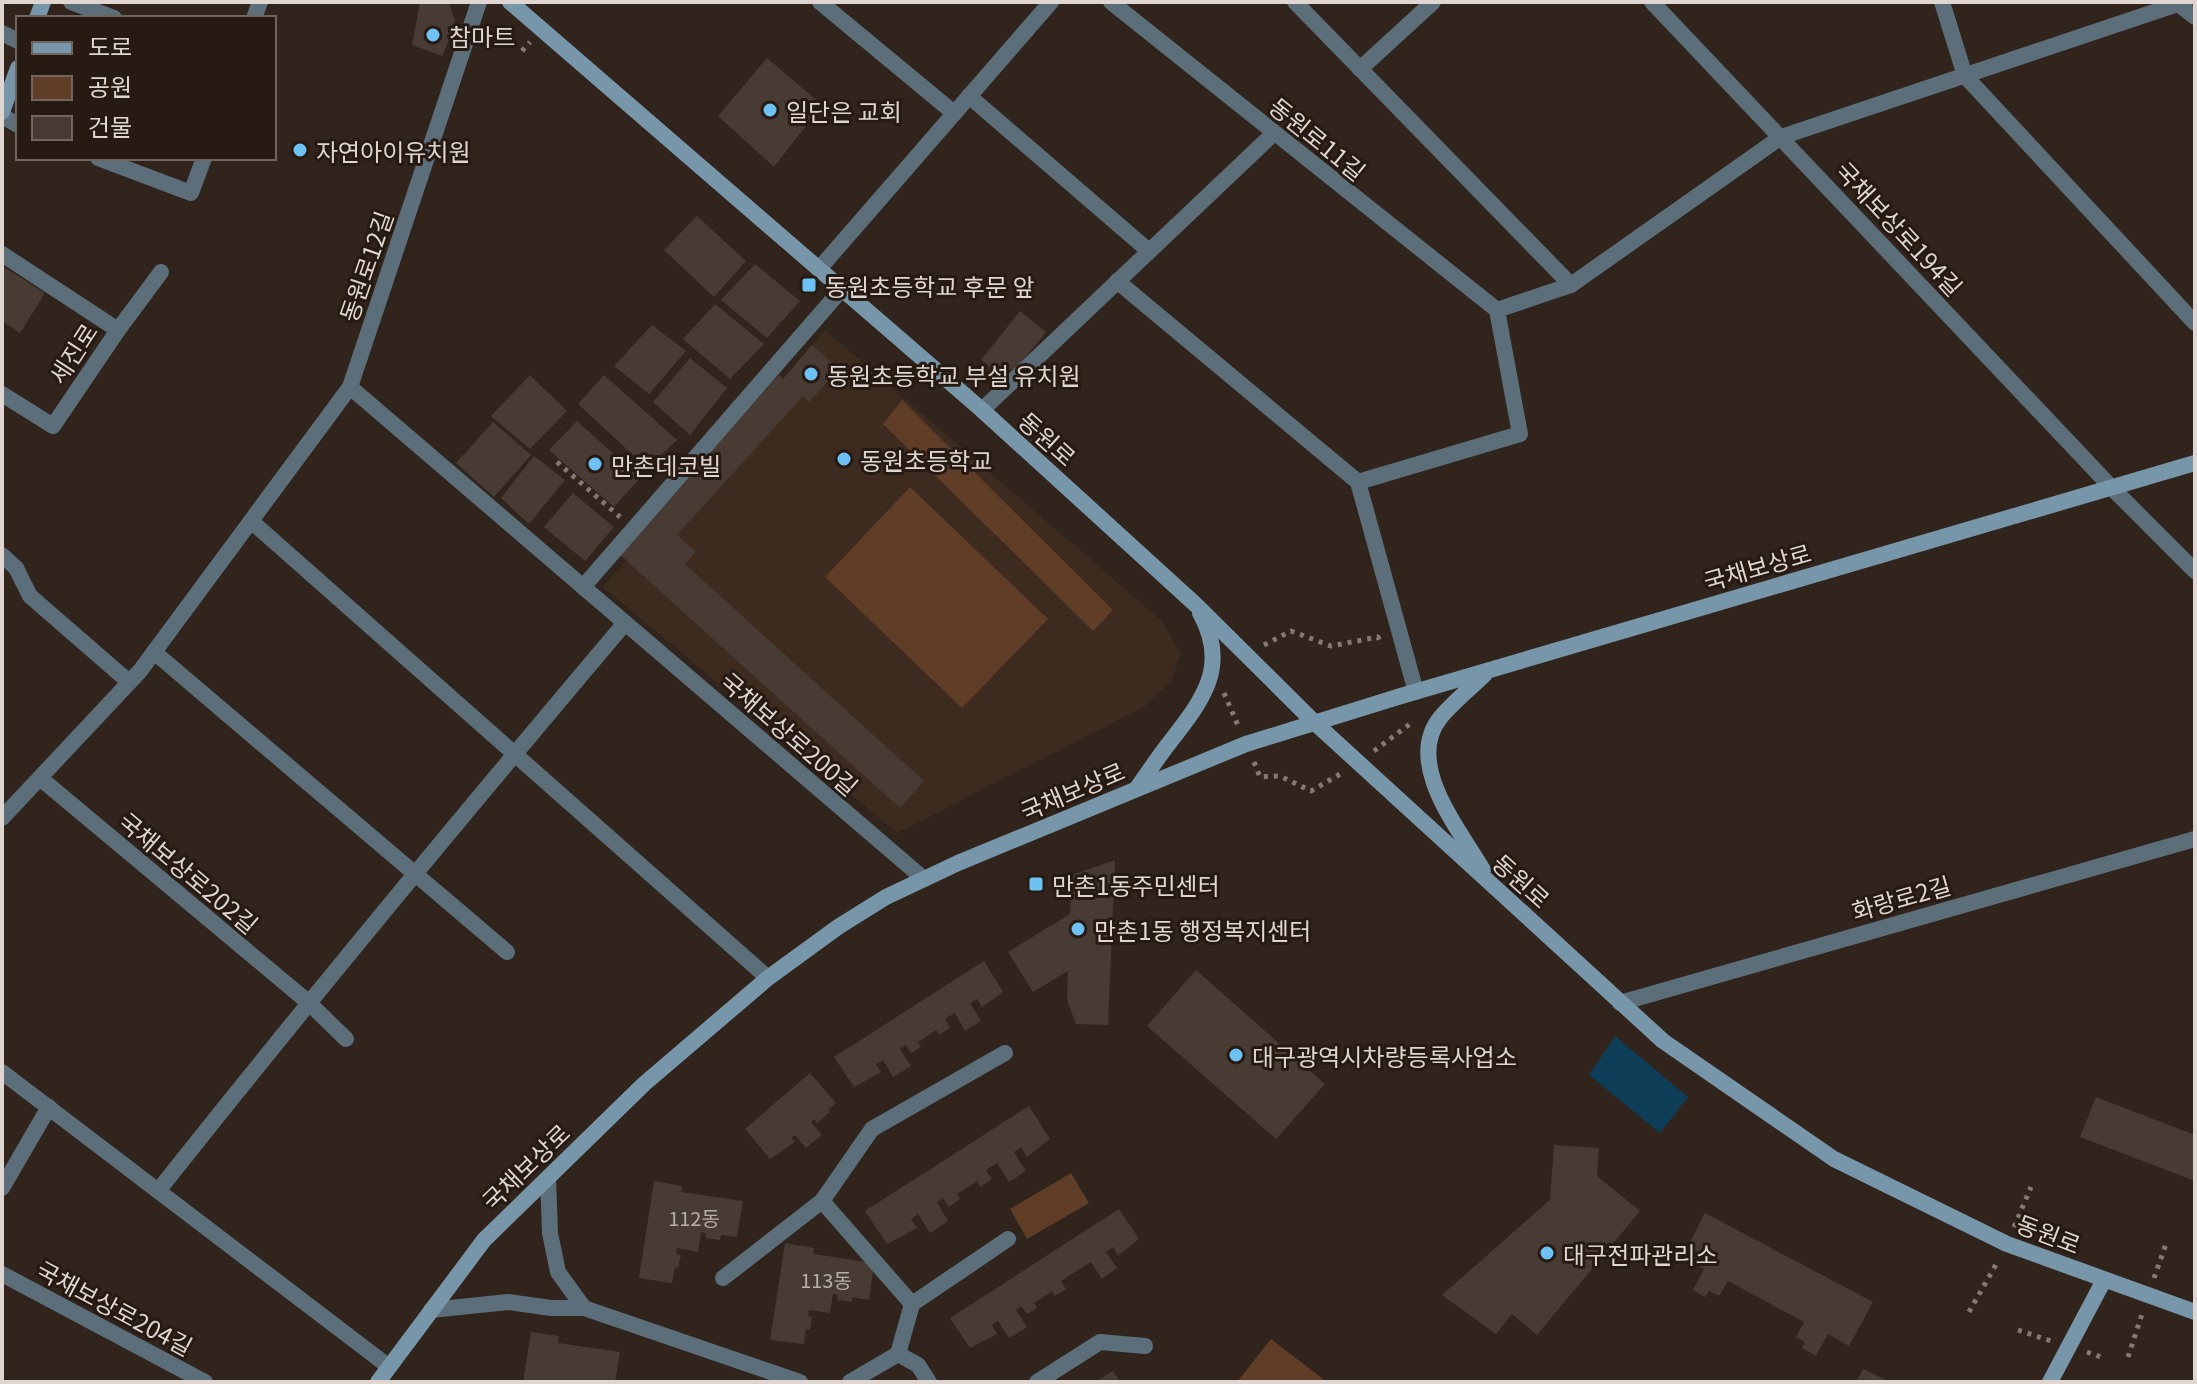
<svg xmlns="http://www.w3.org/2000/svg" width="2197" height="1384" viewBox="0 0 2197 1384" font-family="Georgia,'Noto Sans KR',serif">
<rect width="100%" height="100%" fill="#30241c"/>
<!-- built -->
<polygon fill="#3d2b20" points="825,330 1162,621 1181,653 1171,681 1144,707 897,833 603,587"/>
<!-- green -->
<g fill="#5f3d26">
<polygon points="902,400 1113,610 1093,631 883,424"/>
<polygon points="910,487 1048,619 962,708 825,577"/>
<polygon points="1071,1173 1089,1203 1027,1239 1010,1209"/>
<polygon points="1271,1339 1327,1382 1237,1382"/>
</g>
<!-- water -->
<polygon fill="#0e3e57" points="1615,1036 1688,1097 1660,1133 1589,1075"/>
<!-- building -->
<g fill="#483b33">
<polygon points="420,2 449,2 456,25 442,56 412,45"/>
<polygon points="767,58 822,105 774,167 718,116"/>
<polygon points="697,216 746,261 714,297 664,250"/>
<polygon points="755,264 800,301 767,338 721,300"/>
<polygon points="2,266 45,293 20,333 2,321"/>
<polygon points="715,304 764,344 730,379 683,339"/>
<polygon points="1020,311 1046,332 1016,369 995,371 981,360"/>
<polygon points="652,325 686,351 649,394 614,366"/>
<polygon points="812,345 839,369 809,402 803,396 677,535 696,552 685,564 924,781 900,808 618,553 779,375 783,379"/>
<polygon points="690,358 727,388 690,435 653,402"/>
<polygon points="530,375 567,411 530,449 491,416"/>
<polygon points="604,375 677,440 647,468 578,404"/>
<polygon points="577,421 640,478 614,507 549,450"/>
<polygon points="493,422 531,455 494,497 456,463"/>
<polygon points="534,456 565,480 529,524 501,498"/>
<polygon points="573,493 614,527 585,561 544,527"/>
<polygon points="1115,860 1108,1025 1076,1024 1067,1000 1068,971 1033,992 1008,952 1070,914 1072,875"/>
<polygon points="984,961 1003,992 982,1007 977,999 970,1003 981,1021 965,1031 955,1013 945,1019 950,1028 939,1035 936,1030 918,1042 921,1047 911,1053 906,1045 900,1049 911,1066 893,1077 883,1060 876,1064 881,1072 854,1087 834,1057"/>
<polygon points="1196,970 1325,1084 1276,1139 1147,1026"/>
<polygon points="810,1073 836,1103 828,1110 830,1112 817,1123 814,1119 811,1122 822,1135 806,1148 795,1135 791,1138 795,1142 770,1159 745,1129"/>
<polygon points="2096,1097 2195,1135 2195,1181 2080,1137"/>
<polygon points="1029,1106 1050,1139 1027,1157 1021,1147 1014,1152 1026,1171 1009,1182 997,1163 986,1170 992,1179 980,1187 977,1181 957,1194 960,1199 949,1207 943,1198 937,1202 948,1221 930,1233 918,1214 911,1219 917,1228 887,1244 865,1211"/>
<polygon points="1554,1145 1599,1148 1597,1176 1640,1211 1537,1335 1512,1314 1496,1334 1442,1295 1550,1200"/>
<polygon points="654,1181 682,1186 681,1192 743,1201 737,1237 721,1235 720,1240 706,1238 706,1233 701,1232 698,1252 677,1248 676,1254 681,1255 678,1268 675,1267 672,1283 639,1278"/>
<polygon points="1119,1209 1139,1239 1118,1256 1113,1247 1106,1252 1117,1268 1102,1279 1091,1262 1061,1281 1066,1289 1055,1296 1052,1291 1034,1303 1037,1308 1027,1314 1021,1306 1016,1310 1027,1327 1009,1338 998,1321 992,1325 997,1334 970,1348 950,1318"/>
<polygon points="1705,1213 1873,1302 1849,1346 1828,1334 1816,1356 1802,1348 1805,1342 1796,1337 1804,1322 1728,1281 1719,1296 1709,1291 1705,1297 1693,1290 1704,1269 1682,1257"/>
<polygon points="785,1243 814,1248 813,1254 874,1263 869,1300 852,1297 852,1302 837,1300 838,1295 833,1294 830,1313 809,1310 808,1316 812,1317 810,1330 806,1329 804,1344 770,1340"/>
<polygon points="531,1332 559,1336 558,1343 620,1352 615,1382 523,1382"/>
<polygon points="1863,1369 1890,1382 1856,1382"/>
<polygon points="1113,1371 1120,1382 1095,1382"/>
</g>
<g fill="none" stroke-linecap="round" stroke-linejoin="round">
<!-- path -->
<g stroke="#857a73" stroke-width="5" stroke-dasharray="4 6" stroke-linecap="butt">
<polyline points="522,51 530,42"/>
<polyline points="557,462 620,517"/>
<polyline points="1264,645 1291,631 1331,646 1378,637 1380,642"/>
<polyline points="1224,693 1239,728"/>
<polyline points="1374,751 1410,724"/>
<polyline points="1254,762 1260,777 1280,776 1311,791 1342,773"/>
<polyline points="2014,1227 2031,1187"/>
<polyline points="2154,1278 2167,1241"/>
<polyline points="1969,1312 1998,1261"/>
<polyline points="2018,1330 2051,1341"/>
<polyline points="2087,1352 2104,1358"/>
<polyline points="2128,1357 2142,1314"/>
</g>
<!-- lane -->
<g stroke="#5b6e7a" stroke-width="16">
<polyline points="71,2 114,18"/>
<polyline points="820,2 954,113"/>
<polyline points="1295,2 1571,285"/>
<polyline points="1942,2 1965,76 2195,323"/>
<polyline points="254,18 260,2"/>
<polyline points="2,33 18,41"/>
<polyline points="1360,69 1433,2"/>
<polyline points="969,96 1149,251"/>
<polyline points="2,116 18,125"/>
<polyline points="98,158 191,193 204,158"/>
<polyline points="2,254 118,330 53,426 2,394"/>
<polyline points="819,269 1051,2"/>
<polyline points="118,330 161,272"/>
<polyline points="251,521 768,978"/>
<polyline points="2,555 16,568"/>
<polyline points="154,652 507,952"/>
<polyline points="40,778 308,1002 346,1039"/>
<polyline points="548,1178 550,1233 558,1272 584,1308"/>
<polyline points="822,1201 912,1304 898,1354 850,1382"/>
<polyline points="2,1274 205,1382"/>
<polyline points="723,1278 822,1201 872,1129 1005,1053"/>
<polyline points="912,1304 1008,1239"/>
<polyline points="431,1310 508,1302 551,1308 584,1308 800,1382"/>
<polyline points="898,1354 918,1365 929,1382"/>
<polyline points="1037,1382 1100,1342 1145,1346"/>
</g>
<!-- street -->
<g stroke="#5b6e7a" stroke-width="16">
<polyline points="1111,2 1497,310 1571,285 1781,137 2178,4 2195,17"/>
<polyline points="1652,2 2112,488 2195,571"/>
<polyline points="1117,281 1358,482 1416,692"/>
<polyline points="350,387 924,879"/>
<polyline points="982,410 1274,133"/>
<polyline points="1358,482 1520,434 1497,310"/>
<polyline points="16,568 30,596 129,682"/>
<polyline points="583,587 842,289"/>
<polyline points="2,818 140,671 350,387 479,2"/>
<polyline points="1620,1003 2195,839"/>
<polyline points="2,1072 388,1366"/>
<polyline points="2,1188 49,1107"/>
<path d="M158,1191c152,-192 309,-381 467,-568"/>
</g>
<!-- secondary -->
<g stroke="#7896aa" stroke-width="16">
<polyline points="510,2 982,410 1196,605 1314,722 1663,1041 1834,1159 2007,1244 2195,1312"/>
<polyline points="37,18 43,2"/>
<polyline points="2,112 18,68"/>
<path d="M1137,788c11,-15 21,-31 33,-46 32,-41 60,-76 30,-129"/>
<path d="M1483,870c-23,-40 -79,-106 -43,-152 13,-16 31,-30 45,-44"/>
<polyline points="378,1382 484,1240 644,1084 768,978 838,927 886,897 958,863 1246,744 1401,696 2195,463"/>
<polyline points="2050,1382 2104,1280"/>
</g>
</g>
<!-- markers -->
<g fill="#6ec2f3" stroke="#261a13" stroke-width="3">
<circle cx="433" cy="35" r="8"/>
<circle cx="770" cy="110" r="8"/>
<circle cx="300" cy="150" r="8"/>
<rect x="801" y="277" width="16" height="16" rx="4"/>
<circle cx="811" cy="374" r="8"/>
<circle cx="844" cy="459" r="8"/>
<circle cx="595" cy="464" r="8"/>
<rect x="1028" y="876" width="16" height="16" rx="4"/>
<circle cx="1078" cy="929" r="8"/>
<circle cx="1236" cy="1055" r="8"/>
<circle cx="1547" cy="1253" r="8"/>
</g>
<g text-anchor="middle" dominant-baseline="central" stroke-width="6" stroke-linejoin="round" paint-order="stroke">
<!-- number labels -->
<g font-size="20" fill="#b9afaa">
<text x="694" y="1217">112동</text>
<text x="826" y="1279">113동</text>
</g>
<!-- poi labels -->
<g font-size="24" fill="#dfd6d1" stroke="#261a13" text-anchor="start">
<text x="449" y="35">참마트</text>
<text x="786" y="110">일단은 교회</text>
<text x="316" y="150">자연아이유치원</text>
<text x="825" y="285">동원초등학교 후문 앞</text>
<text x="827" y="374">동원초등학교 부설 유치원</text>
<text x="860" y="459">동원초등학교</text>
<text x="611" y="464">만촌데코빌</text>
<text x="1052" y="884">만촌1동주민센터</text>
<text x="1094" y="929">만촌1동 행정복지센터</text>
<text x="1252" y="1055">대구광역시차량등록사업소</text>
<text x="1563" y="1253">대구전파관리소</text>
</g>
<!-- street labels -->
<g font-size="24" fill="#dfd6d1" stroke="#261a13">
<text transform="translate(1318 138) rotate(39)">동원로11길</text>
<text transform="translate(1900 228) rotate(47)">국채보상로194길</text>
<text transform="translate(365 266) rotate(-71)">동원로12길</text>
<text transform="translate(72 353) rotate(-57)">세진로</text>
<text transform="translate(1048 438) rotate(42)">동원로</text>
<text transform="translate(1757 566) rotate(-16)">국채보상로</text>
<text transform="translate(790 733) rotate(41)">국채보상로200길</text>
<text transform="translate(1072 790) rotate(-23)">국채보상로</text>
<text transform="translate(189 872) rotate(40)">국채보상로202길</text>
<text transform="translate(1522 880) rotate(42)">동원로</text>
<text transform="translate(1901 897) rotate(-16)">화랑로2길</text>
<text transform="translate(525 1166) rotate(-44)">국채보상로</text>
<text transform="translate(2049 1233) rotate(21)">동원로</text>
<text transform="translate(115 1307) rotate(28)">국채보상로204길</text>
</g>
</g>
<!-- border -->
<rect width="2197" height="1384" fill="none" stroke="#dfd6d1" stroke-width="8"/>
<!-- legend -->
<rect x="16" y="16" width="260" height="144" fill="#261a13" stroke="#70655f" stroke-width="2"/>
<rect x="32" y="42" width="40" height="12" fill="#7896aa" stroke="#70655f" stroke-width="2"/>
<text x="88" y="56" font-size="24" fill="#dfd6d1">도로</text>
<rect x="32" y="76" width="40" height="24" fill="#5f3d26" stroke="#70655f" stroke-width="2"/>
<text x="88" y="96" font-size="24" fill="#dfd6d1">공원</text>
<rect x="32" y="116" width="40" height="24" fill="#483b33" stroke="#70655f" stroke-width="2"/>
<text x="88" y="136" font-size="24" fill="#dfd6d1">건물</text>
</svg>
